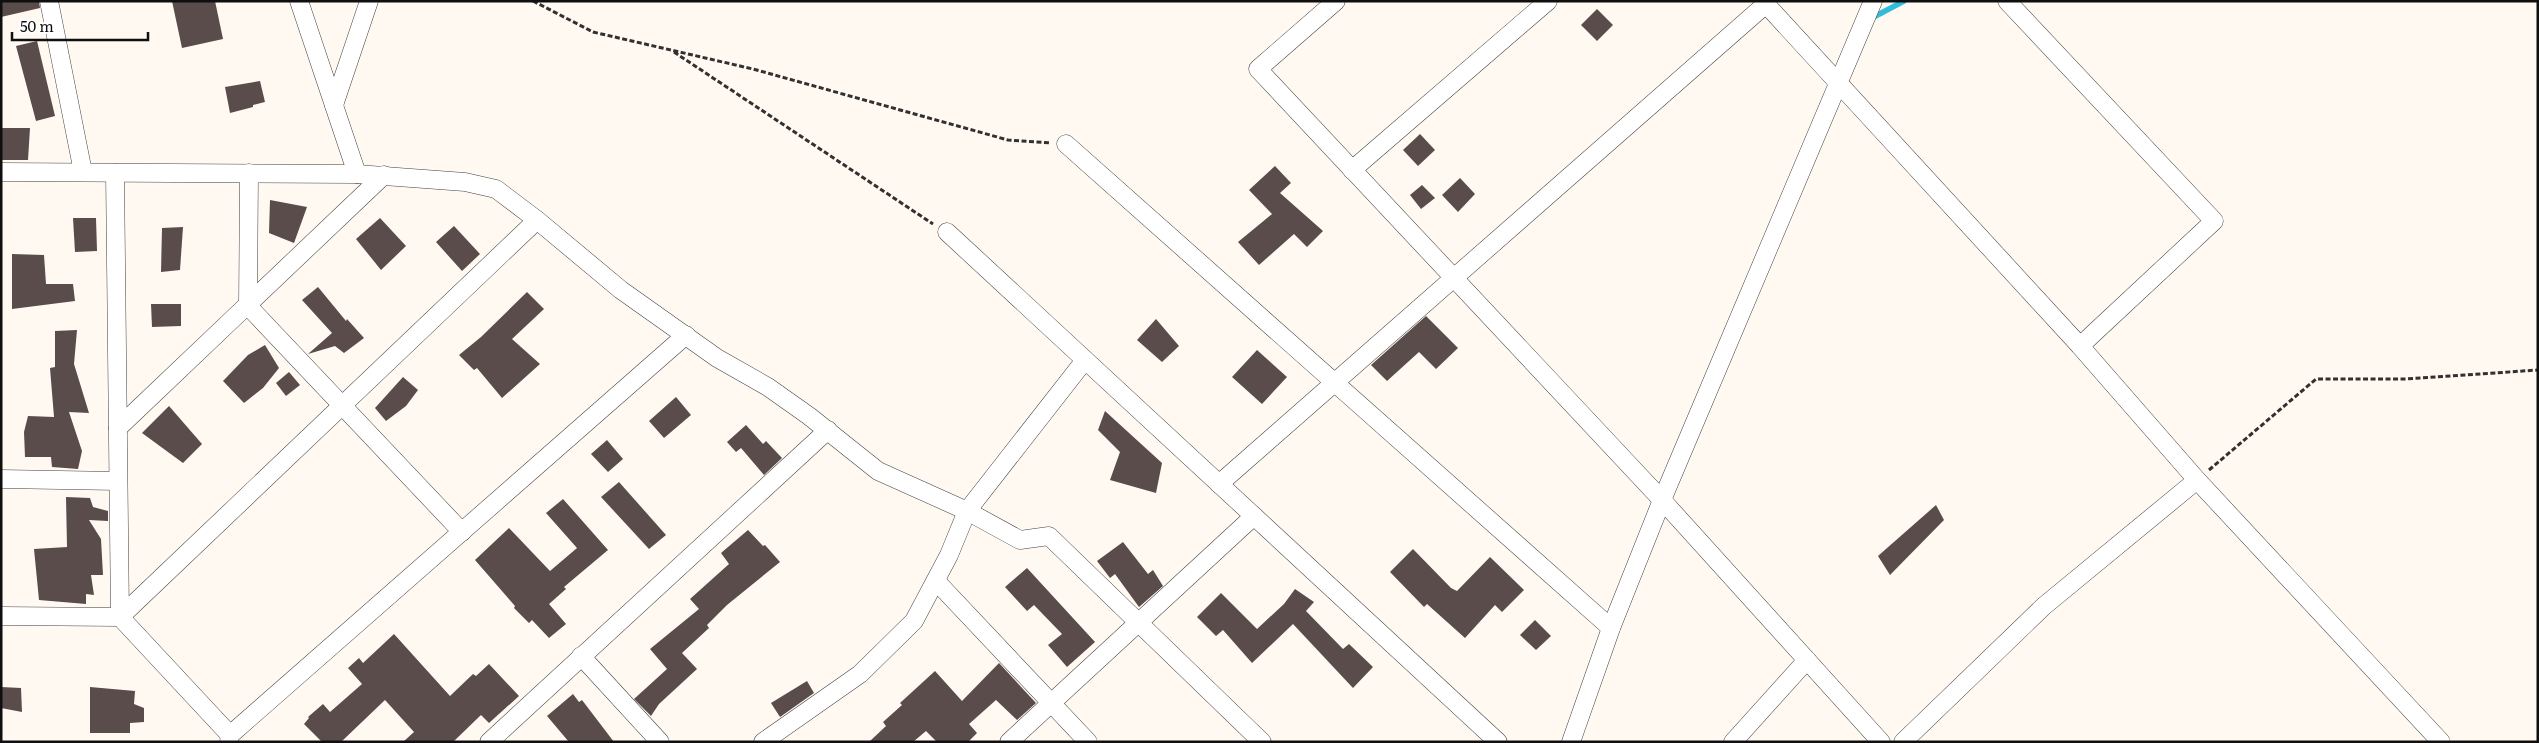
<svg xmlns="http://www.w3.org/2000/svg" width="2539" height="743" viewBox="0 0 2539 743" font-family="Literata,serif">
<rect width="100%" height="100%" fill="#fff9f1"/>
<g fill="none" stroke-linecap="round" stroke-linejoin="round">
<!-- stream -->
<polyline stroke="#30bcda" stroke-width="5.5" points="1870,19 1904,1"/>
</g>
<!-- building -->
<g fill="#594c4a">
<polygon points="1,1 39,1 40,8 1,17"/>
<polygon points="172,1 215,1 223,39 182,48"/>
<polygon points="1597,9 1613,25 1597,41 1581,25"/>
<polygon points="37,41 55,116 36,121 16,46"/>
<polygon points="260,81 265,102 253,105 253,107 230,113 225,87"/>
<polygon points="1,128 30,128 28,160 1,160"/>
<polygon points="1420,134 1435,150 1418,166 1403,150"/>
<polygon points="1275,166 1291,183 1280,193 1323,231 1307,247 1294,234 1259,265 1238,242 1272,214 1249,190"/>
<polygon points="1460,178 1475,194 1458,212 1442,195"/>
<polygon points="1422,185 1435,198 1421,209 1410,195"/>
<polygon points="270,200 307,207 294,243 269,233"/>
<polygon points="73,218 96,218 97,251 75,252"/>
<polygon points="380,218 406,246 381,270 356,239"/>
<polygon points="454,226 480,254 462,271 436,242"/>
<polygon points="183,227 180,270 161,272 162,228"/>
<polygon points="12,254 44,255 46,284 73,284 75,301 12,309"/>
<polygon points="318,287 346,321 347,319 364,338 344,353 335,346 308,354 332,333 302,300"/>
<polygon points="527,292 544,309 512,339 540,364 502,398 477,368 474,370 459,355 481,337"/>
<polygon points="151,304 181,304 181,326 152,327"/>
<polygon points="1426,316 1458,348 1436,369 1419,352 1387,381 1371,365"/>
<polygon points="1156,319 1179,346 1162,362 1137,340"/>
<polygon points="77,330 74,364 89,413 69,412 82,451 78,469 52,467 51,457 25,457 24,432 28,416 54,417 50,368 55,367 55,331"/>
<polygon points="265,345 279,368 263,388 244,403 223,381 248,355"/>
<polygon points="1257,350 1287,377 1262,404 1232,377"/>
<polygon points="289,372 300,385 286,396 276,383"/>
<polygon points="403,377 418,390 406,406 386,421 375,408"/>
<polygon points="676,397 691,415 664,438 649,421"/>
<polygon points="169,406 202,444 183,463 142,433"/>
<polygon points="1105,411 1162,463 1156,493 1110,480 1120,452 1098,430"/>
<polygon points="746,425 763,444 766,441 782,458 764,475 741,448 736,452 727,442"/>
<polygon points="607,440 623,459 608,472 591,454"/>
<polygon points="619,482 666,535 649,549 601,497"/>
<polygon points="66,497 90,498 93,507 108,511 108,521 89,520 101,539 103,575 91,575 94,595 86,594 86,604 39,600 34,549 67,547"/>
<polygon points="563,499 608,550 564,587 566,589 549,604 566,624 549,638 532,620 529,623 514,608 515,606 475,560 509,528 550,571 577,548 546,513"/>
<polygon points="1936,505 1944,520 1890,575 1878,556"/>
<polygon points="748,530 763,546 765,545 780,562 727,605 707,625 709,628 682,653 697,669 659,704 651,716 634,699 667,669 650,649 699,609 690,599 729,564 721,553"/>
<polygon points="1123,542 1148,574 1153,570 1163,586 1139,607 1115,574 1110,578 1097,561"/>
<polygon points="1413,549 1451,588 1457,591 1490,557 1524,590 1502,612 1495,605 1465,638 1427,604 1424,607 1390,572"/>
<polygon points="1027,568 1095,642 1067,667 1048,645 1062,634 1034,605 1027,611 1005,587"/>
<polygon points="1295,589 1314,602 1306,611 1343,649 1349,644 1373,667 1353,688 1293,624 1252,663 1223,630 1216,636 1197,617 1221,593 1257,629 1284,604"/>
<polygon points="1535,620 1551,636 1536,650 1520,635"/>
<polygon points="394,634 450,696 473,674 476,676 489,664 519,696 489,723 481,715 453,742 403,742 414,732 385,700 341,742 322,742 304,724 309,718 308,717 323,704 330,712 362,684 348,668 359,658 363,663"/>
<polygon points="999,663 1036,703 1017,720 996,700 969,724 977,733 968,742 937,742 926,731 913,742 869,742 886,726 883,722 902,705 900,703 935,671 962,701"/>
<polygon points="807,681 814,693 780,717 771,703"/>
<polygon points="1,687 21,688 22,712 1,708"/>
<polygon points="90,687 135,691 134,704 144,708 144,722 130,723 130,733 90,733"/>
<polygon points="573,694 579,702 582,700 614,742 569,742 547,716"/>
</g>
<g fill="none" stroke-linecap="round" stroke-linejoin="round">
<!-- minor casing -->
<g stroke="#424242" stroke-width="19">
<g id="minor">
<polyline points="49,1 83,172"/>
<polyline points="299,1 357,174"/>
<polyline points="1336,1 1258,69 1662,500 1881,742"/>
<polyline points="1763,1 2080,346 2197,480 2441,742"/>
<polyline points="2007,1 2214,221 2080,346"/>
<polyline points="334,105 369,1"/>
<polyline points="1066,144 1611,628"/>
<polyline points="1352,170 1548,1"/>
<polyline points="1,172 357,174 465,182 496,189 537,220 621,290 717,358 768,387 809,416 878,471 967,511 1020,540 1049,536 1262,742"/>
<polyline points="115,173 120,617 230,735"/>
<polyline points="249,173 248,306 462,532"/>
<polyline points="947,232 1498,742"/>
<polyline points="118,428 384,175"/>
<polyline points="1,479 118,481"/>
<polyline points="1219,484 1766,4"/>
<polyline points="936,581 1088,742"/>
<polyline points="1,616 120,617 537,220"/>
<polyline points="581,656 660,742"/>
<polyline points="229,742 230,735 686,335"/>
<polyline points="489,742 828,430"/>
<polyline points="763,742 860,674 914,621 949,555 967,511 1085,360"/>
<polyline points="1009,742 1254,516"/>
<polyline points="1571,742 1611,628 1662,500 1873,1"/>
<polyline points="1733,742 1807,660"/>
<polyline points="1903,742 2044,606 2197,480"/>
</g>
</g>
<!-- path -->
<g stroke="#313131" stroke-width="3" stroke-dasharray="5 2.5" stroke-linecap="butt">
<polyline points="533,1 593,32 753,69 1008,140 1051,143"/>
<polyline points="674,52 933,224"/>
<polyline points="2209,470 2316,379 2405,379 2538,370"/>
</g>
<!-- minor -->
<use href="#minor" stroke="#fff" stroke-width="18"/>
</g>
<!-- border -->
<rect width="2539" height="743" fill="none" stroke="#0f0f0f" stroke-width="5"/>
<!-- scale -->
<path d="M12 32v8h136v-8" fill="none" stroke="#0f0f0f" stroke-width="2.5"/>
<text x="20" y="32" font-size="15" fill="#0f0f0f" stroke="#ffffff" stroke-width="4" paint-order="stroke">50 m</text>
</svg>
